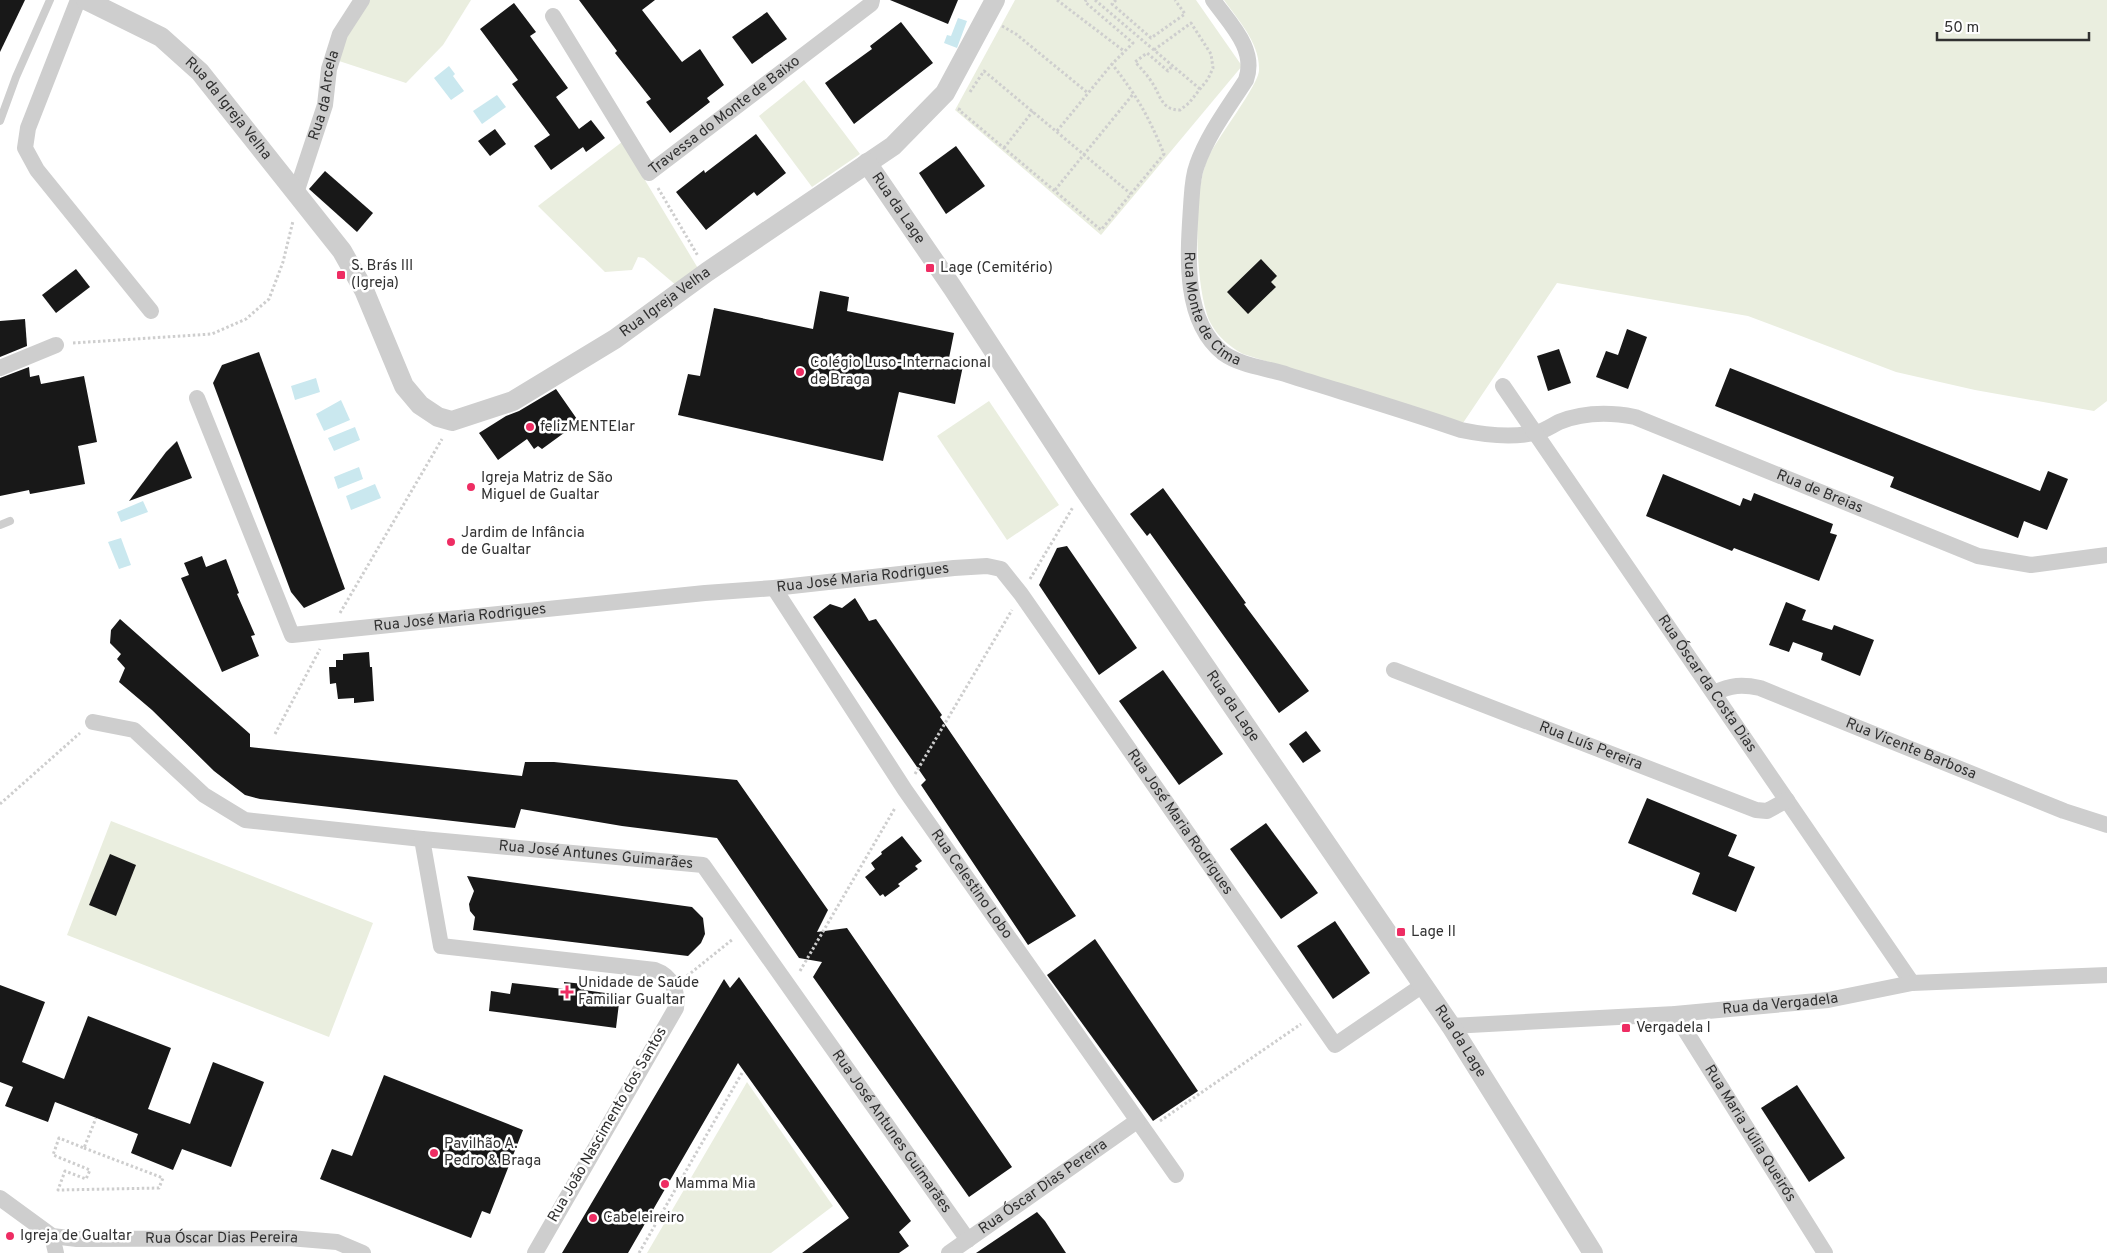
<svg xmlns="http://www.w3.org/2000/svg" width="2107" height="1253" viewBox="0 0 2107 1253" font-family="Overpass,sans-serif">
<rect width="100%" height="100%" fill="#fff"/>
<!-- green -->
<g fill="#eaeedf">
<polygon points="368,0 471,0 443,45 406,83 336,60 352,23"/>
<polygon points="1015,0 1196,0 1242,66 1101,235 955,110"/>
<path d="M1224,0h883v401l-13,10 -119,-21 -79,-18 -148,-56 -191,-33 -94,140 -220,-69c-13,-7 -26,-18 -33,-32 -15,-33 -18,-131 -2,-164 9,-20 51,-73 51,-88 1,-27 -21,-50 -35,-70z"/>
<polygon points="804,80 860,154 812,187 759,116"/>
<polygon points="622,142 699,270 677,286 644,258 638,257 632,270 605,272 538,206"/>
<polygon points="989,401 1059,505 1007,540 937,436"/>
<polygon points="111,821 373,923 329,1037 67,935"/>
<polygon points="747,1082 833,1206 771,1253 647,1253"/>
</g>
<!-- water -->
<g fill="#cae8ef">
<polygon points="958,18 967,21 957,48 944,43 947,35 951,36"/>
<polygon points="449,66 455,74 453,76 464,91 451,100 434,78"/>
<polygon points="497,95 506,107 482,124 473,111"/>
<polygon points="316,378 320,392 295,400 291,386"/>
<polygon points="341,400 350,420 324,431 316,414"/>
<polygon points="355,427 360,440 334,451 328,438"/>
<polygon points="359,467 363,479 338,489 334,477"/>
<polygon points="375,484 381,498 351,510 346,496"/>
<polygon points="143,501 148,512 121,522 117,512"/>
<polygon points="121,538 131,565 119,569 108,542"/>
</g>
<!-- building -->
<g fill="#181818">
<polygon points="0,0 25,0 0,52"/>
<polygon points="579,0 655,0 642,10 682,62 700,49 724,85 707,98 710,102 670,133 646,102 651,99 615,53 617,51"/>
<polygon points="890,0 958,0 948,24"/>
<polygon points="514,3 536,32 530,36 568,88 556,97 579,129 591,120 605,138 586,152 583,147 551,170 534,146 550,135 512,84 518,80 480,29"/>
<polygon points="767,12 787,39 752,64 732,37"/>
<polygon points="901,22 933,63 854,124 825,83 872,49 870,46"/>
<polygon points="495,129 506,144 490,156 478,141"/>
<polygon points="756,134 786,173 757,196 754,192 706,230 676,192 704,170 705,173"/>
<polygon points="956,146 985,186 946,214 919,173"/>
<polygon points="325,171 373,213 357,232 309,189"/>
<polygon points="1261,259 1277,276 1271,282 1276,287 1248,314 1227,292"/>
<polygon points="76,269 90,287 56,313 42,295"/>
<polygon points="820,291 849,297 847,311 954,333 949,358 964,361 955,404 899,392 883,461 678,415 688,374 700,376 714,308 813,329"/>
<polygon points="25,319 27,346 0,357 0,321"/>
<polygon points="1627,329 1647,337 1628,389 1596,377 1606,351 1618,355"/>
<polygon points="1559,349 1571,383 1548,391 1537,356"/>
<polygon points="259,352 345,589 304,608 291,592 213,383 222,365"/>
<polygon points="29,367 30,377 39,375 41,384 84,376 97,442 78,446 85,484 30,494 29,490 0,496 0,378"/>
<polygon points="1730,368 2040,491 2048,471 2068,479 2047,530 2024,521 2018,538 1890,487 1894,477 1715,406"/>
<polygon points="556,389 579,422 542,449 538,446 534,449 527,439 498,460 479,433 506,416 519,411"/>
<polygon points="177,441 192,478 129,501 166,452"/>
<polygon points="1663,474 1740,506 1743,498 1751,501 1754,493 1833,524 1830,533 1837,535 1819,581 1734,548 1732,551 1646,516"/>
<polygon points="1163,488 1246,603 1244,604 1309,691 1279,713 1150,533 1147,536 1130,514"/>
<polygon points="1067,546 1137,648 1099,675 1039,585 1057,548"/>
<polygon points="202,556 206,567 226,559 239,593 237,594 255,635 251,636 259,656 222,672 181,578 189,575 184,563"/>
<polygon points="855,598 869,621 876,619 942,715 940,717 1076,916 1028,945 921,785 926,780 813,617 830,604 842,608"/>
<polygon points="1786,602 1806,610 1802,620 1832,630 1834,625 1874,640 1860,676 1821,660 1823,653 1793,642 1789,652 1769,645"/>
<polygon points="120,619 250,734 250,747 522,776 525,762 554,762 737,780 828,910 817,932 847,928 1012,1167 969,1197 813,977 822,962 799,958 717,838 622,826 521,809 515,828 260,799 245,795 214,771 152,710 119,682 125,668 117,659 121,654 110,643 111,630"/>
<polygon points="369,652 370,667 372,667 374,701 354,703 354,698 338,699 336,683 330,684 329,667 336,667 336,660 343,660 343,654"/>
<polygon points="1163,670 1223,754 1179,785 1119,701"/>
<polygon points="1306,731 1321,751 1303,763 1289,744"/>
<polygon points="1647,798 1737,835 1728,856 1755,867 1736,912 1692,894 1700,873 1628,843"/>
<polygon points="1266,823 1318,893 1281,919 1230,849"/>
<polygon points="902,836 922,861 915,866 918,869 898,884 900,886 885,897 883,894 880,896 865,877 875,869 871,863 882,854 881,852"/>
<polygon points="110,854 136,865 116,916 89,905"/>
<polygon points="467,876 692,907 703,918 705,934 701,943 688,956 473,930 475,917 470,911 469,904 474,891"/>
<polygon points="1335,921 1370,973 1333,999 1297,946"/>
<polygon points="1095,939 1198,1091 1153,1121 1047,975"/>
<polygon points="739,977 911,1221 899,1232 909,1246 899,1253 802,1253 849,1218 738,1063 628,1253 562,1253 724,979 730,988"/>
<polygon points="564,982 584,984 584,990 620,995 616,1028 489,1011 491,991 510,994 512,983 564,989"/>
<polygon points="0,985 45,1002 22,1062 64,1079 88,1016 171,1048 148,1109 190,1124 213,1062 264,1082 231,1167 182,1149 173,1170 131,1153 138,1134 55,1102 48,1122 5,1106 13,1087 0,1082"/>
<polygon points="384,1075 523,1130 490,1214 482,1211 471,1238 320,1179 332,1149 352,1156"/>
<polygon points="1797,1085 1845,1158 1809,1182 1761,1108"/>
<polygon points="1037,1212 1045,1221 1066,1253 976,1253"/>
</g>
<g fill="none" stroke-linecap="round" stroke-linejoin="round">
<!-- path -->
<g stroke="#cecece" stroke-width="3" stroke-dasharray="2.5 2.5" stroke-linecap="butt">
<polyline points="1057,0 1124,51"/>
<polyline points="1095,0 1200,89"/>
<polyline points="1116,0 1112,4 1151,38 1185,14 1175,0"/>
<polyline points="1002,26 1016,34 1088,93"/>
<path d="M1154,50l37,-27 20,31 2,14 -5,11 -19,24 -9,7c-18,0 -19,-13 -27,-26 -5,-8 -11,-15 -18,-22l12,-9 21,18 4,-5"/>
<polyline points="970,92 984,71 1131,194"/>
<path d="M960,108l-1,2 142,120 63,-76c-15,-37 -27,-58 -52,-90"/>
<polyline points="1057,131 1112,64 1133,43 1085,2 1086,0"/>
<polyline points="1004,148 1033,111"/>
<polyline points="658,188 698,256"/>
<polyline points="1055,190 1134,93"/>
<polyline points="73,343 212,334 246,319 269,299 283,262 293,221"/>
<polyline points="1030,579 1073,507"/>
<polyline points="340,613 442,439"/>
<polyline points="275,734 320,649"/>
<polyline points="915,774 1012,610"/>
<polyline points="0,804 80,733"/>
<polyline points="800,971 895,808"/>
<polyline points="687,976 733,939"/>
<polyline points="1160,1121 1301,1024"/>
<polyline points="84,1148 163,1178 159,1188 58,1190 65,1171 86,1179 90,1170 53,1155 59,1138 84,1148 96,1118"/>
<polyline points="639,1253 742,1073"/>
</g>
<!-- service -->
<g stroke="#cecece" stroke-width="8">
<polyline points="0,121 16,77 50,0"/>
<polyline points="0,525 10,521"/>
</g>
<!-- minor -->
<g stroke="#cecece" stroke-width="16">
<polyline points="78,0 28,128 25,148 37,170 151,311"/>
<path id="s1" d="M1213,0c17,24 44,49 33,80 -18,28 -38,54 -49,85 -5,13 -5,29 -6,42 -3,46 -9,113 32,146 18,13 44,15 65,22 57,18 116,35 173,55 24,5 49,8 73,3 9,-1 17,-7 25,-11 25,-10 50,-10 76,-5l343,139 53,9 76,-10"/>
<path id="s2" d="M553,16l96,157 222,-169 1,-4"/>
<path id="s3" d="M296,193l29,-88 4,-36 11,-35 22,-34"/>
<polyline points="0,368 56,345"/>
<path id="s4" d="M1503,386l409,597"/>
<path id="s5" d="M197,398l95,237 413,-42 69,-5 180,-20 33,-2 14,3 20,25 314,451 88,-60"/>
<path id="s6" d="M774,588l131,202 271,385"/>
<path id="s7" d="M1394,670l362,140 11,1 20,-11"/>
<path id="s8" d="M1714,693c17,-8 28,-9 46,-5l304,123 43,14"/>
<path id="s9" d="M93,722l41,8 70,65 41,25 177,19 281,26 265,375"/>
<path d="M422,839l19,107 214,24c17,6 23,21 21,38l-141,245"/>
<path id="s10" d="M1675,1014l150,239"/>
<path id="s11" d="M1451,1026l224,-12 153,-14 84,-17 195,-8"/>
<path id="s12" d="M0,1198l52,38 25,3 212,-1 48,4 26,11"/>
<polyline points="52,1236 56,1253"/>
<path id="s13" d="M949,1253l188,-132"/>
</g>
<!-- tertiary -->
<g stroke="#cecece" stroke-width="20">
<path id="s14" d="M86,0l75,37 39,35 142,179 22,39 40,96 16,19 18,12 14,4 61,-20 102,-62 92,-67 186,-126 52,-53 50,-93"/>
<path id="s15" d="M867,163l85,124 132,202 367,537 142,227"/>
</g>
</g>
<!-- markers -->
<g fill="#ee2d63" stroke="#fff" stroke-width="2">
<rect x="925" y="263" width="10" height="10" rx="2.5"/>
<rect x="336" y="270" width="10" height="10" rx="2.5"/>
<circle cx="800" cy="372" r="5"/>
<circle cx="530" cy="427" r="5"/>
<circle cx="471" cy="487" r="5"/>
<circle cx="451" cy="542" r="5"/>
<rect x="1396" y="927" width="10" height="10" rx="2.5"/>
<path d="M564.5 984.5h5v5h5v5h-5v5h-5v-5h-5v-5h5z"/>
<rect x="1621" y="1023" width="10" height="10" rx="2.5"/>
<circle cx="434" cy="1153" r="5"/>
<circle cx="665" cy="1184" r="5"/>
<circle cx="593" cy="1218" r="5"/>
<circle cx="10" cy="1236" r="5"/>
</g>
<g text-anchor="middle" dominant-baseline="central" stroke-width="5" stroke-linejoin="round" paint-order="stroke">
<!-- street labels -->
<g font-size="15" fill="#313131" stroke="#fff">
<text stroke="none"><textPath href="#s3" startOffset="102">Rua da Arcela</textPath></text>
<text stroke="none"><textPath href="#s14" startOffset="182">Rua da Igreja Velha</textPath></text>
<text stroke="none"><textPath href="#s2" startOffset="279">Travessa do Monte de Baixo</textPath></text>
<text stroke="none"><textPath href="#s15" startOffset="55">Rua da Lage</textPath></text>
<text stroke="none"><textPath href="#s14" startOffset="820">Rua Igreja Velha</textPath></text>
<text stroke="none"><textPath href="#s1" startOffset="341">Rua Monte de Cima</textPath></text>
<text stroke="none"><textPath href="#s1" startOffset="1015">Rua de Breias</textPath></text>
<text stroke="none"><textPath href="#s5" startOffset="829">Rua José Maria Rodrigues</textPath></text>
<text stroke="none"><textPath href="#s5" startOffset="424">Rua José Maria Rodrigues</textPath></text>
<text stroke="none"><textPath href="#s4" startOffset="361">Rua Óscar da Costa Dias</textPath></text>
<text stroke="none"><textPath href="#s15" startOffset="655">Rua da Lage</textPath></text>
<text stroke="none"><textPath href="#s7" startOffset="211">Rua Luís Pereira</textPath></text>
<text stroke="none"><textPath href="#s8" startOffset="210">Rua Vicente Barbosa</textPath></text>
<text stroke="none"><textPath href="#s5" startOffset="1278">Rua José Maria Rodrigues</textPath></text>
<text stroke="none"><textPath href="#s9" startOffset="538">Rua José Antunes Guimarães</textPath></text>
<text stroke="none"><textPath href="#s6" startOffset="356">Rua Celestino Lobo</textPath></text>
<text stroke="none"><textPath href="#s11" startOffset="330">Rua da Vergadela</textPath></text>
<text stroke="none"><textPath href="#s15" startOffset="1060">Rua da Lage</textPath></text>
<text transform="translate(608 1125) rotate(-60)">Rua João Nascimento dos Santos</text>
<text stroke="none"><textPath href="#s9" startOffset="972">Rua José Antunes Guimarães</textPath></text>
<text stroke="none"><textPath href="#s10" startOffset="141">Rua Maria Júlia Queirós</textPath></text>
<text stroke="none"><textPath href="#s13" startOffset="115">Rua Óscar Dias Pereira</textPath></text>
<text stroke="none"><textPath href="#s12" startOffset="234">Rua Óscar Dias Pereira</textPath></text>
</g>
<!-- poi labels -->
<g font-size="15" fill="#313131" stroke="#fff" text-anchor="start">
<text x="351" y="266">S. Brás III<tspan x="351" dy="17">(Igreja)</tspan></text>
<text x="940" y="268">Lage (Cemitério)</text>
<text x="810" y="363">Colégio Luso-Internacional<tspan x="810" dy="17">de Braga</tspan></text>
<text x="540" y="427">felizMENTElar</text>
<text x="481" y="478">Igreja Matriz de São<tspan x="481" dy="17">Miguel de Gualtar</tspan></text>
<text x="461" y="533">Jardim de Infância<tspan x="461" dy="17">de Gualtar</tspan></text>
<text x="1411" y="932">Lage II</text>
<text x="578" y="983">Unidade de Saúde<tspan x="578" dy="17">Familiar Gualtar</tspan></text>
<text x="1636" y="1028">Vergadela I</text>
<text x="444" y="1144">Pavilhão A.<tspan x="444" dy="17">Pedro &amp; Braga</tspan></text>
<text x="675" y="1184">Mamma Mia</text>
<text x="603" y="1218">Cabeleireiro</text>
<text x="20" y="1236">Igreja de Gualtar</text>
</g>
</g>
<!-- scale -->
<path d="M1937 32v8h152v-8" fill="none" stroke="#313131" stroke-width="2.5"/>
<text x="1944" y="32" font-size="15" fill="#313131" stroke="#ffffff" stroke-width="4" paint-order="stroke">50 m</text>
</svg>
